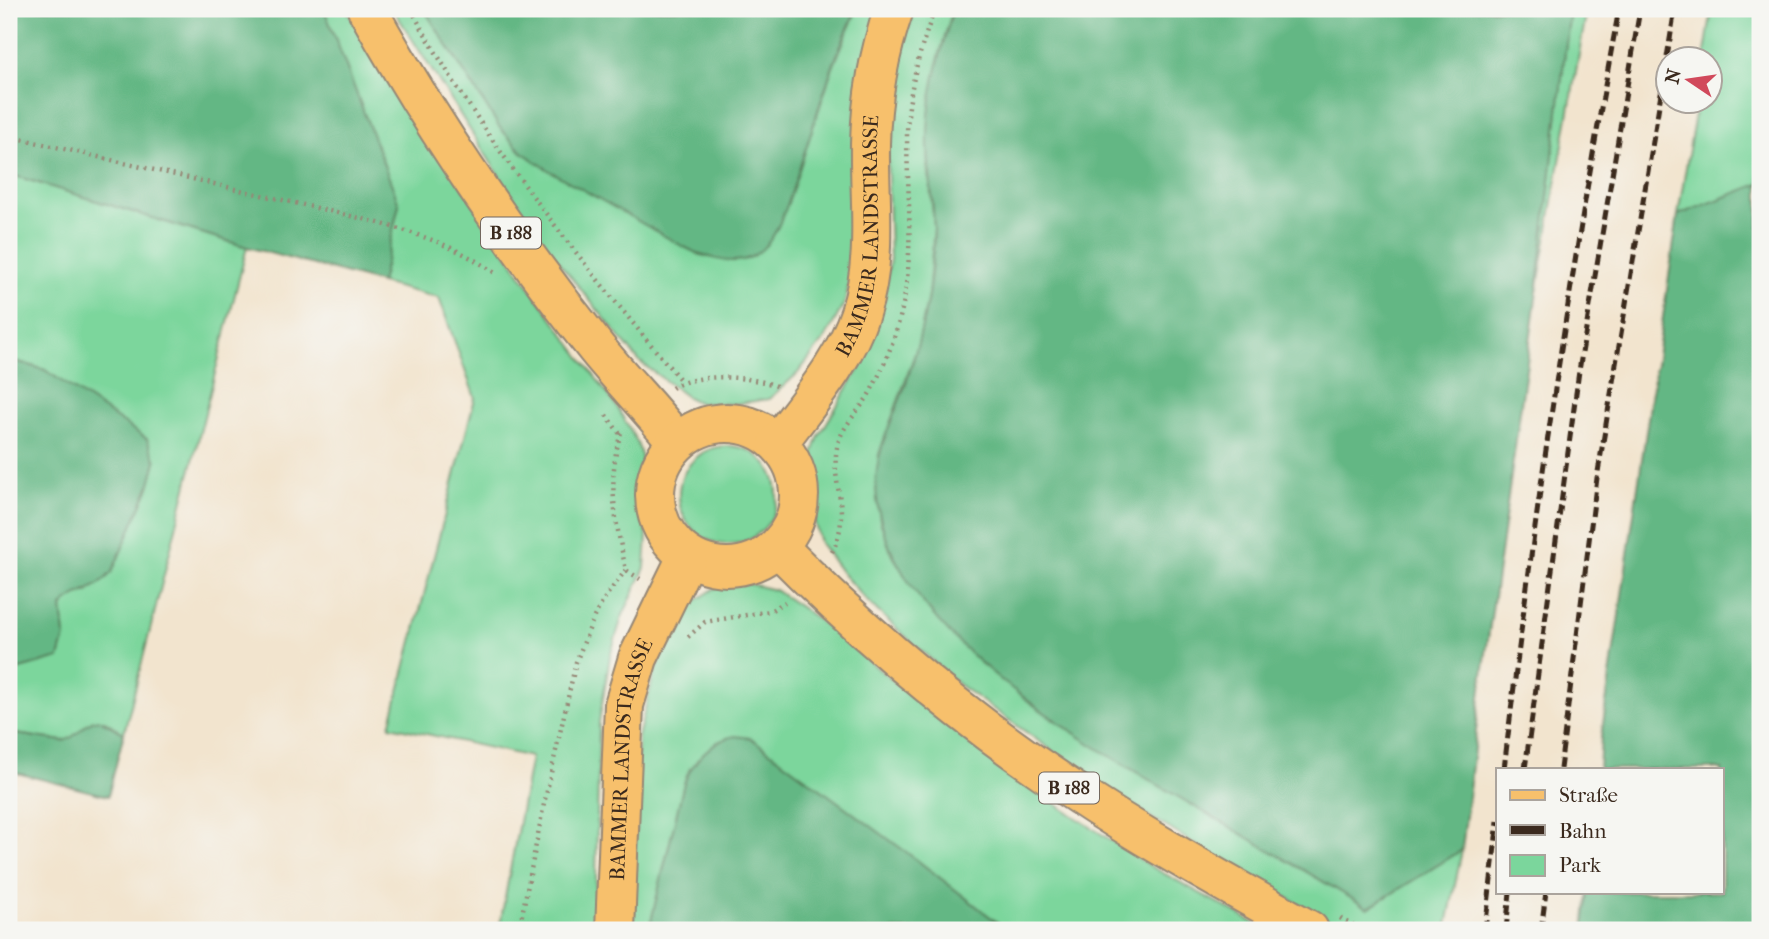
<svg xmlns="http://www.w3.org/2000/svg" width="1769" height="939" viewBox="0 0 1769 939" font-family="'IM FELL French Canon',serif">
<rect width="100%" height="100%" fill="#f6f6f2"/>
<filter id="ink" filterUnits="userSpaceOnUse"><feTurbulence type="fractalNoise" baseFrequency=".0143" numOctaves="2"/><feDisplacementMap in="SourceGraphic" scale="14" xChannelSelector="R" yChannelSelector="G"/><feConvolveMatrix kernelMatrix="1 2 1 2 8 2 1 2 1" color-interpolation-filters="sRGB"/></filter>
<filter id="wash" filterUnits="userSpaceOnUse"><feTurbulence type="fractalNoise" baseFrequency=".00686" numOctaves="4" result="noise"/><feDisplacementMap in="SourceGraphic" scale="28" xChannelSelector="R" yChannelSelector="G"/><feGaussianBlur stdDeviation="1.57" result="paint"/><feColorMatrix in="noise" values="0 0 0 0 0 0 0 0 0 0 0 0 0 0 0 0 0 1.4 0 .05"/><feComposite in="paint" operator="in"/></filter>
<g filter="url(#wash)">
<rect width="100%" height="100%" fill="#f2e4ce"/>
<!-- green -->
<g fill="#7bd69c" stroke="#5b805d" stroke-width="2">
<polygon points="324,9 346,9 521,275 617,407 637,442 642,459 638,487 640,515 647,535 645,568 622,617 610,656 599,722 595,930 499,930 531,757 390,726 475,398 439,298 381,283 399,204"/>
<polygon points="393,9 424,9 500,128 522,152 550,171 700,255 730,260 748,259 772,238 791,194 832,70 857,9 878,9 856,250 845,302 826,337 797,374 769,399 734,404 699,403 687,397 639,361 537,235"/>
<polygon points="914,9 953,9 938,60 928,163 934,227 928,296 918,345 879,454 876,485 880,521 892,555 930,611 979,662 1054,719 1147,778 1368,908 1462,850 1446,930 1378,930 1366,923 1363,930 1348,930 1247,876 1118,797 958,684 870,604 842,573 820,543 814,520 817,480 812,456 819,436 862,364 877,327 884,299 890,259 887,142 894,76"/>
<polygon points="1570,9 1587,9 1537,291"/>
<polygon points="1712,9 1760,9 1760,185 1678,215 1697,102 1710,102 1710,60 1704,59"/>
<polygon points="9,174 247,247 124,733 105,721 93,720 70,740 63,741 9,733 9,672 59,658 65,636 62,607 70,597 88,592 112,572 149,487 156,461 45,370 9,359"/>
<circle cx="728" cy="495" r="49"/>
<polygon points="750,584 775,590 812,615 896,683 1045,797 1150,866 1267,930 1007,930 917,860 690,768 684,783 649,930 633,930 638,737 654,674 673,628 689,605 717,587"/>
</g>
<!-- forest -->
<g fill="#64b784" stroke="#507051" stroke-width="2">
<polygon points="9,9 324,9 399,204 381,283 247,247 9,174"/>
<path d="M424,9h433c-24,48 -38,100 -55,151 -8,24 -17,58 -31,79 -5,7 -12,14 -20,18 -19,10 -49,-1 -67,-10l-134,-76 -28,-19 -22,-24z"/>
<path d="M953,9h617l-33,282 -56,398 -19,161 -94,58c-57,-34 -114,-67 -171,-100 -110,-65 -316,-178 -321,-321 -1,-36 17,-68 29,-101 10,-29 18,-59 23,-90 3,-22 6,-47 6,-69 -1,-37 -9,-73 -5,-111 3,-37 14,-72 24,-107z"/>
<polygon points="1759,184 1760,930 1584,930 1588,892 1722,892 1722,769 1599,769 1601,737 1678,215"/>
<path d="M9,359l36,11 102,69 9,22 -7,26 -37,85c-17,21 -36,18 -50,35l3,29 -6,22 -50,14z"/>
<path d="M98,719l26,14 -16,63 -99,-25v-38l54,8c15,-3 21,-20 35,-22z"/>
<path d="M735,736l16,2 166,122 90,70h-358l35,-147c9,-22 27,-43 51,-47z"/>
</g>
</g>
<g filter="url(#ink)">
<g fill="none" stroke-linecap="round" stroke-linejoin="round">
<!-- major casing -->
<g stroke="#968776" stroke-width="42">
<g id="major">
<path d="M367,9c66,119 145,233 230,340 26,32 55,61 80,93"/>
<circle cx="727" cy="495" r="72"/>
<path id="s1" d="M778,443c30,-41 66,-81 82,-130 18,-55 9,-112 10,-169 1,-46 9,-91 24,-135"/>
<path d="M778,547c88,89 189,174 294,243 76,51 157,95 237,140"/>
<path id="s2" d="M615,930l9,-225 14,-47 49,-101"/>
</g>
</g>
<!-- path -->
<g stroke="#968776" stroke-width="4.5" stroke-dasharray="2 5" stroke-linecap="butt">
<path d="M411,9c74,135 172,255 271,373"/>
<path d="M9,136l359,84c46,13 88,25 127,53"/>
<path d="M672,388c24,-16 82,-12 107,-1"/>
<polyline points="606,415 620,434"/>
<path d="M621,433c-15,47 -5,91 5,137l14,9"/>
<path d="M832,552c21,-40 -2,-67 5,-104 3,-19 20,-35 30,-50 16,-28 28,-58 35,-89 13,-58 5,-117 5,-176 1,-42 13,-85 28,-124"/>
<polyline points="688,637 705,622 770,611 785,602"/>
<polyline points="1340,918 1360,930"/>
<polyline points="519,930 544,804 576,662 594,617 606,596 626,570"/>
</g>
<!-- major -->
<use href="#major" stroke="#f7c06c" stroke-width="38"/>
<!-- rail -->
<g stroke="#3b2a1e" stroke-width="5" stroke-dasharray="10 5" stroke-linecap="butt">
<path d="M1504,769c30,-254 68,-508 115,-760"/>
<polyline points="1525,769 1579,371 1640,9"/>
<polyline points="1560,769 1597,478 1675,9"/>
<polyline points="1485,930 1498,821"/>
<polyline points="1506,930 1510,892"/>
<polyline points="1541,930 1546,892"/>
</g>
</g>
</g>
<g text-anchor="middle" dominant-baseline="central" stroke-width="5" stroke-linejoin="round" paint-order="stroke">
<!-- shield labels -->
<g fill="#f6f6f2" stroke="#73675e" stroke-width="2">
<rect x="481" y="217.5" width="60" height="31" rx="5"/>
<rect x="1039" y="772.5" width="60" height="31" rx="5"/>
</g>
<g font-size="19" font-weight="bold" fill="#3b2a1e">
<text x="511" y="233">B 188</text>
<text x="1069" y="788">B 188</text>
</g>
<!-- street labels -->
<g font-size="21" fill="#3b2a1e" stroke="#f6f6f2">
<text stroke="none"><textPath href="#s1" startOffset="231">BAMMER LANDSTRASSE</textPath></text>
<text stroke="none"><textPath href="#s2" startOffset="172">BAMMER LANDSTRASSE</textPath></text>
</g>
</g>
<!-- margin -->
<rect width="1769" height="939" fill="none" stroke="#f6f6f2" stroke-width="35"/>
<!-- legend -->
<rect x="1496" y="768" width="228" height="126" fill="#f6f6f2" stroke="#aba49d" stroke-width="2"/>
<rect x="1510" y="790" width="35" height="10" fill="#f7c06c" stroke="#aba49d" stroke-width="2"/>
<text x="1559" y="802" font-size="21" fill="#3b2a1e">Straße</text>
<rect x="1510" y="825" width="35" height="10" fill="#3b2a1e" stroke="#aba49d" stroke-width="2"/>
<text x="1559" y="838" font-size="21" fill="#3b2a1e">Bahn</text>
<rect x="1510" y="855" width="35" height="21" fill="#7bd69c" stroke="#aba49d" stroke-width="2"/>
<text x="1559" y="872" font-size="21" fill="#3b2a1e">Park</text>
<!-- north arrow -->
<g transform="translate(1689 80) rotate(283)"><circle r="33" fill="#f6f6f2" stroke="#aba49d" stroke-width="2"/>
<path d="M0-5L12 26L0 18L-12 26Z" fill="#d1495b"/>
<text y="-10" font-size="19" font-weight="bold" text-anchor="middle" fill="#3b2a1e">N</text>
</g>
</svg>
